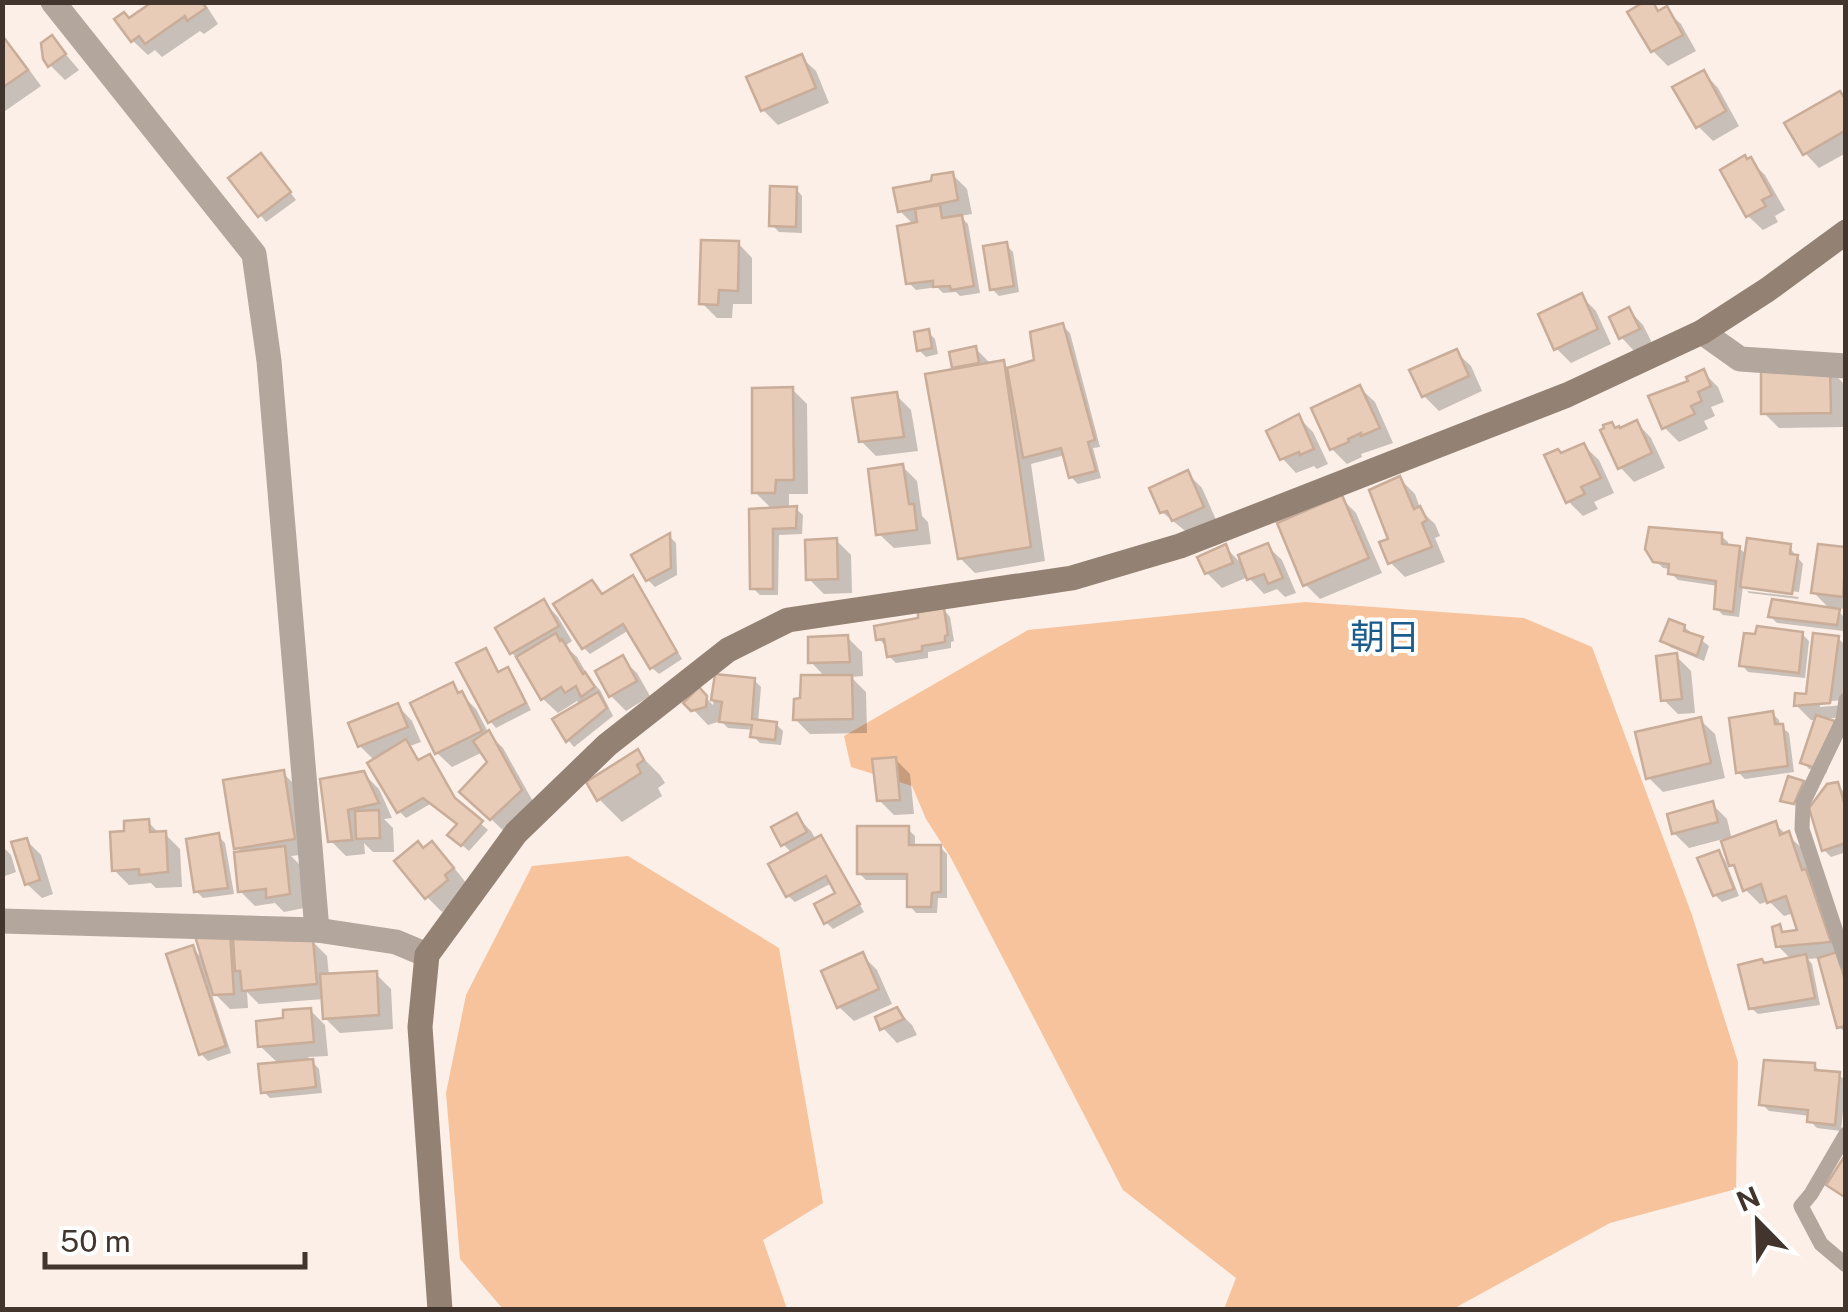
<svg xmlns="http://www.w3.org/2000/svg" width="1848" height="1312" viewBox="0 0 1848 1312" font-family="'Public Sans','Noto Sans JP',sans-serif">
<rect width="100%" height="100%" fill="#fbefe7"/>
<!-- green -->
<g fill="#f7c39d">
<polygon points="1305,602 1524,618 1592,647 1692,915 1738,1062 1736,1189 1610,1223 1453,1309 1224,1309 1236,1278 1123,1190 951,858 926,819 912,786 851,767 844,736 1028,630"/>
<polygon points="628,856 779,948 823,1203 763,1240 787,1309 503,1309 460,1259 446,1093 466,995 532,866"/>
</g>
<!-- shadow -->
<g fill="#0003" fill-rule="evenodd">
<polygon points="156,2 204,2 218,24 204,34 200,31 162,57 155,50 148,55 133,41 118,20 129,21"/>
<polygon points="1651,2 1661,12 1666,10 1681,24 1696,51 1668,66 1653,51 1631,13"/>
<polygon points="52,38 79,70 65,80 50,65"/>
<polygon points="2,39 17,53 41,86 5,111 2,109"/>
<polygon points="801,57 816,71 829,103 778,125 763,110"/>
<polygon points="1704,73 1718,88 1739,126 1713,141 1698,126"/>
<polygon points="1846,100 1846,153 1819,168 1805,153"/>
<polygon points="1750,160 1765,175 1785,210 1775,216 1778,222 1763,230 1748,216 1748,161"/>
<polygon points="268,163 296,200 266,222 232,179"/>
<polygon points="952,174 967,189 972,214 960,216 968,224 980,293 960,296 956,292 943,293 937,287 916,290 909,283 914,225 900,211 934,183"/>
<polygon points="796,189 802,196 802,233 779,232 772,225"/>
<polygon points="738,243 752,258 752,304 733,304 732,318 717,318 702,303"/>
<polygon points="1006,245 1013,252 1019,292 999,296 992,289"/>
<polygon points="1581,296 1596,311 1611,344 1571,363 1556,348"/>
<polygon points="1629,310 1643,325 1653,345 1636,353 1622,338"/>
<polygon points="1063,326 1070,333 1100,447 1093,448 1101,478 1078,484 1071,477 1065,455 1031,464 1045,561 975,573 960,558 956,371 952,354 976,349 990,363 1003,363 1010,370 1036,362"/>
<polygon points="928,332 935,339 938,354 926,357 919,350"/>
<polygon points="1456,352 1471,366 1482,391 1439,411 1424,396"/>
<polygon points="1829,368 1843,383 1845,427 1779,428 1764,413"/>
<polygon points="1703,372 1718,387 1724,402 1711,407 1715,416 1704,421 1708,429 1679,442 1664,427 1691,383"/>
<polygon points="1360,388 1375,402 1393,443 1361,454 1362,457 1347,464 1332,449"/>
<polygon points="792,389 807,404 808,494 789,494 789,509 796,509 803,515 802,534 779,535 778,595 760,595 753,588 773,510 755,492"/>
<polygon points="896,395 911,410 918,451 876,456 861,441"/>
<polygon points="1298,417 1313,432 1328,464 1317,469 1314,466 1296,473 1282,458"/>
<polygon points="1637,423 1651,438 1665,468 1634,482 1620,467 1612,424 1617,430"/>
<polygon points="1584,446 1599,460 1614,493 1594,502 1598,509 1583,516 1568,501"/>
<polygon points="902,466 917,481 922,516 928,522 931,544 894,548 879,534"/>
<polygon points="1187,473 1202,488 1217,522 1189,534 1162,512"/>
<polygon points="1400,479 1415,494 1421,511 1435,524 1440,536 1435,538 1445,562 1405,577 1390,562"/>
<polygon points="1341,498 1356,513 1382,573 1320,599 1305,584"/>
<polygon points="669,536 676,543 677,575 655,587 648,580 635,556"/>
<polygon points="1721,536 1728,542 1728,547 1739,548 1747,555 1789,547 1803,564 1799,592 1747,586 1747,590 1743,586 1739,617 1723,615 1716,608 1718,586 1678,580 1671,573 1671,569 1663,568 1655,560"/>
<polygon points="836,540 851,555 852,593 824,594 809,579"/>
<polygon points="1267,546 1282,560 1296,593 1285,597 1277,589 1264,594 1248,577 1222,588 1207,573 1225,547 1245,567"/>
<polygon points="1846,549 1846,609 1835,608 1845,618 1843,631 1777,623 1770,616 1831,610 1813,592"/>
<polygon points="633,578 639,585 682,659 659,674 652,668 629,630 590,654 584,648 603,596"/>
<polygon points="1747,591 1799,597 1798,599 1749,593"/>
<polygon points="544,602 558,617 572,641 565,646 577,657 591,681 600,690 613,716 574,747 568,740 581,705 577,701 558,713 543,699 523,664 512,653 498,629"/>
<polygon points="944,610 950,617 954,641 951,642 951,648 928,652 928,658 896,663 889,656 885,645 878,638"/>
<polygon points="1684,627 1709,646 1704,661 1670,647 1663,640"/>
<polygon points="1802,634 1809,641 1805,678 1748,672 1742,665"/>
<polygon points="847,637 862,652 863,676 851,677 866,692 867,733 810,734 795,719 802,700 826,678 811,662"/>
<path d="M1838,638l8,8v63l-2,8 -22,2 18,11 -14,44 -17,-5 -6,-7 14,-42h-6l-15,-15 12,-9zM1843,700v5l-23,2v-5z"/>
<polygon points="485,651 492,658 500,674 508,670 514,677 531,710 496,728 490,721"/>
<polygon points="1676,656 1691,671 1695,713 1678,714 1663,699"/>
<polygon points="622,659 637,673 650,696 626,711 611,696"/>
<polygon points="717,676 754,680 761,687 758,722 776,724 783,731 781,745 760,743 753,736 754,730 728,728 721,721 708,725 687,703 699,691 713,705"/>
<polygon points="452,685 476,709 489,734 503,748 535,805 506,833 477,806 490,763 483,752 452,767 437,753"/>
<polygon points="398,706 412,721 421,742 410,746 420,762 429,757 436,764 460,806 488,830 469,851 457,841 459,825 432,803 406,818 399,811 375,761 360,746"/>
<polygon points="1772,713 1779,720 1780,726 1789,733 1794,772 1745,779 1738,772"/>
<polygon points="1700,720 1715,734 1725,778 1663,792 1648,777"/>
<polygon points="638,753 660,775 665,783 658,788 662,796 622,822 599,799"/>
<polygon points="895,759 910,774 914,814 894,815 879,800"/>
<polygon points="283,773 298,788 308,854 291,856 299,864 304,908 284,912 275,903 255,906 240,891 243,853 237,847"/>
<polygon points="364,774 379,789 392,818 384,819 393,828 394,852 373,852 364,843 365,854 346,856 331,841"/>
<polygon points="1837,785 1844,792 1846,798 1846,852 1831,857 1824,850"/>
<polygon points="1712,804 1727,819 1732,840 1775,824 1803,849 1846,964 1846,1033 1839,1027 1820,958 1808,959 1812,964 1820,1005 1758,1014 1751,1008 1765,965 1792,960 1778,946 1779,927 1787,934 1801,932 1794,913 1784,916 1769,901 1760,904 1745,889 1739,873 1732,865 1723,839 1689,848 1674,833"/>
<polygon points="796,816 811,831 816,840 820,838 827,845 864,912 833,929 826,922 838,894 832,883 795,902 788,896 792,853 783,844"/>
<polygon points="148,822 160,834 165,834 180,849 182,887 156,888 151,883 129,885 114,870 127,834"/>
<polygon points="908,829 915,836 915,847 940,847 947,854 947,898 938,898 937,913 916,913 910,906 909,880 866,880 859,873"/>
<polygon points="218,836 225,843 234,894 203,898 196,891"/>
<polygon points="26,840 41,855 53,894 42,898 27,884"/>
<polygon points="2,846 11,855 16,872 2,877"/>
<polygon points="424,851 447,859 467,884 461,896 442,912 427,897"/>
<polygon points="1719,853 1725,860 1739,896 1722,902 1715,895"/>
<polygon points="197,935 312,941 327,956 329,976 376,974 391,989 393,1029 340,1033 325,1018 324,999 259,1004 247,992 248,1008 230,1009 210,989 231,1053 208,1061 201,1054 192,948 205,961"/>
<polygon points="862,955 877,970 892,1004 854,1021 839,1007"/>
<polygon points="310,1010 325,1025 328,1056 308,1057 319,1069 322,1093 270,1098 263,1091 280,1065 260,1046 286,1021"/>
<polygon points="897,1010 912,1025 917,1035 897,1043 883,1028"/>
<polygon points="1814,1065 1822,1073 1839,1075 1846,1081 1841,1131 1817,1128 1810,1121 1810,1116 1769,1111 1762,1104"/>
</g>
<!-- building -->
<g fill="#e9ccb7" stroke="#c9ad99" stroke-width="2.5">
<polygon points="152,2 202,2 206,8 187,21 185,16 145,44 139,36 131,42 114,19 124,12 129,18"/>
<polygon points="1644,2 1653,2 1658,11 1667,6 1683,35 1651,52 1627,12"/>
<polygon points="2,35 28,70 2,88"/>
<polygon points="52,35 66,54 48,67 43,59 41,43"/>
<polygon points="802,54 816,88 761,111 746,77"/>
<polygon points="1704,70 1726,111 1696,128 1672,87"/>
<polygon points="1840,91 1846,100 1846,130 1803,155 1784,123"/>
<polygon points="261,153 291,192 258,217 228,178"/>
<polygon points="1745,155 1747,159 1751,157 1772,195 1762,200 1766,206 1746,217 1720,170"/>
<polygon points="953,172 958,200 898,212 893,188 931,181 932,175"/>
<polygon points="770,186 797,187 796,227 769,226"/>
<polygon points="940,205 942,218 962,215 974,286 951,290 950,286 933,287 933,281 906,284 897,226 917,222 915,209"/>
<polygon points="701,240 739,241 738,291 719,290 718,305 699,304"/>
<polygon points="1007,242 1014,286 990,290 983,246"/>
<polygon points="1582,293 1598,329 1554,350 1538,314"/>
<polygon points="1629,307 1640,329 1619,339 1609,317"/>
<polygon points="1063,323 1095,440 1088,442 1096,471 1069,478 1061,448 1023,458 1007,368 1034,360 1030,332"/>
<polygon points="929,329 932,348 917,351 914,332"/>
<polygon points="976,346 979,363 952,368 949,352"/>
<polygon points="1457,349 1469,376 1422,397 1409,370"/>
<polygon points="1004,360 1031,547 958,559 925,374"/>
<polygon points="1830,366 1831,413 1761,414 1761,367"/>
<polygon points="1704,369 1711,386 1698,392 1702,401 1691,406 1695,414 1662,429 1648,396 1688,381 1686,377"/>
<polygon points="1360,385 1380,428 1361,436 1361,433 1348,439 1349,442 1330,450 1311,408"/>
<polygon points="793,387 794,480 776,480 775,493 752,493 752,388"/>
<polygon points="897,392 904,437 859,442 852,398"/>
<polygon points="1299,414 1314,449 1300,455 1299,452 1280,460 1266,431"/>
<polygon points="1637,420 1652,453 1618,469 1600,430 1604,428 1603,425 1612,422 1615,428 1619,426 1620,428"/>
<polygon points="1584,443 1601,478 1581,487 1585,494 1566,503 1544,455 1558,449 1561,453"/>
<polygon points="903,464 909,504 914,504 917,530 876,535 868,469"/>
<polygon points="1188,470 1204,507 1172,521 1167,511 1160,513 1149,488"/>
<polygon points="1400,476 1414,509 1420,506 1427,520 1422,523 1432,547 1388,564 1379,542 1388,539 1369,490"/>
<polygon points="1342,495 1369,558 1303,586 1277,523"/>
<polygon points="797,506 796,528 773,529 773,589 750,589 749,509"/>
<polygon points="1649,527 1722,533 1722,544 1740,546 1733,612 1714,609 1716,581 1668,574 1669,564 1653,562 1645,549"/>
<polygon points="670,533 671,568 646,581 631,555"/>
<polygon points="837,538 838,579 806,580 805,540"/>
<polygon points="1747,538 1791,544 1790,554 1798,555 1792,594 1740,587"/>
<polygon points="1268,543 1283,578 1268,584 1264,574 1247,580 1238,555"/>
<polygon points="1226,544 1233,563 1205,574 1197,557"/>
<polygon points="1818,544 1846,547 1843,597 1811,593"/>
<polygon points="633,575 677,652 650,669 623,624 582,649 553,604 592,580 602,594"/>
<polygon points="544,599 559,626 510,654 495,628"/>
<polygon points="1772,599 1840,609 1837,625 1768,617"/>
<polygon points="944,608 948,635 945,636 945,642 922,646 922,651 887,657 884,639 876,640 874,626 918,618 918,612"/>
<polygon points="1669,619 1685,625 1684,631 1703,637 1697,656 1660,641"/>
<polygon points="1757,626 1803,632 1799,673 1739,666 1744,633 1755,634"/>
<polygon points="556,633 560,641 562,639 583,674 585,672 595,687 581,697 576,686 565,693 561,687 541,700 516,657"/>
<polygon points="1813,633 1839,636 1830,703 1794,706 1795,693 1806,694"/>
<polygon points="848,635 850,662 808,663 808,637"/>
<polygon points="486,648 498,672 508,667 526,703 488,723 456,663"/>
<polygon points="1677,653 1682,699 1661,701 1656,656"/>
<polygon points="623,655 637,681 609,697 595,671"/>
<polygon points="715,674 755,678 752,719 777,722 775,740 750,737 752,725 719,722 722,702 711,700"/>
<polygon points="801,675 852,675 853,719 793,720 794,699 800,698"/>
<polygon points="453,682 458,693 462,691 482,731 435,754 410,703"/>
<polygon points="699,687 707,696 706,707 691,711 683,703"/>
<polygon points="598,692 607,708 566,742 552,719"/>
<polygon points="398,703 408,727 358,747 348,723"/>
<polygon points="1773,711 1775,724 1783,724 1788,766 1736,773 1729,718"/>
<polygon points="1816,715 1835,721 1819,769 1800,763"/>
<polygon points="1701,717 1711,763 1646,779 1635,732"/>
<polygon points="489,730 522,790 490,820 459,792 487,762 473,741"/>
<polygon points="406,739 418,760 430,754 455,798 483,821 461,846 447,835 457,824 423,798 397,813 367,763"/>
<polygon points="638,749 644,760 637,765 641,773 597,801 586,782"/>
<polygon points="896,757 900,800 877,801 872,759"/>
<polygon points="284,770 295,839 234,849 223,780"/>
<polygon points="364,771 379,803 348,810 352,840 328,842 320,779"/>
<polygon points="1788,776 1804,781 1794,804 1780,801"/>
<polygon points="1838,782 1844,802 1846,801 1846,843 1822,851 1809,808 1827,784"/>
<polygon points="1713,801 1718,822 1672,834 1667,814"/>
<polygon points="379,810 380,838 356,839 355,811"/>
<polygon points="797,813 807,832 781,846 771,827"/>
<polygon points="149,819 150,832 166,831 168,872 139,875 139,869 112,871 110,832 124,831 124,821"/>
<polygon points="1776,821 1780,835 1789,831 1802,870 1806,869 1831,942 1776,947 1772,927 1780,924 1782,932 1797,930 1786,896 1767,903 1761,884 1743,891 1734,865 1729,866 1721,841"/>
<polygon points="857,826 909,826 909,845 941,845 941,892 932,893 931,907 907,907 907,874 857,874"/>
<polygon points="219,833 228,888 194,892 186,839"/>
<polygon points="821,835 860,904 824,924 814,904 835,893 826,876 786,897 768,864"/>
<polygon points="27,838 40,880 25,885 11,842"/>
<polygon points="418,841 423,848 432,841 454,868 445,875 448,880 425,899 394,861"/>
<polygon points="285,846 290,894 266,898 266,889 238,892 234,852"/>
<polygon points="1719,850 1734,889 1713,896 1697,858"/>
<polygon points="230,932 234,994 213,995 194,933"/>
<polygon points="233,939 313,939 317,984 242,991 240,971 235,971"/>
<polygon points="193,945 226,1046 199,1055 166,954"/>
<polygon points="863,952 879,989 837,1008 821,971"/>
<polygon points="1837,952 1846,984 1846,1026 1837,1028 1818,958"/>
<polygon points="1806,954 1815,998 1749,1009 1738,965 1762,959 1764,963"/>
<polygon points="377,971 379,1015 323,1019 320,974"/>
<polygon points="897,1007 904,1019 880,1030 875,1017"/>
<polygon points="311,1008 314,1042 258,1047 256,1021 283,1018 283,1010"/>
<polygon points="313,1059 316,1087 261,1093 258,1064"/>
<polygon points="1764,1060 1815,1063 1815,1070 1840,1072 1835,1125 1807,1122 1808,1110 1759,1105"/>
<polygon points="1846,1154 1846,1198 1826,1185"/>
</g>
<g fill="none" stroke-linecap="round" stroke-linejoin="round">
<!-- lane -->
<g stroke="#b2a69d" stroke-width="15">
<polyline points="1846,700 1843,720 1803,803 1802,829 1846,962"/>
<polyline points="1846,1134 1811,1194 1801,1206 1821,1244 1846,1265"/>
</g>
<!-- street -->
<g stroke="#b2a69d" stroke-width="25">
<polyline points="53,2 254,254 269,361 317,930"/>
<polyline points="1702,332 1740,359 1846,366"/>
<polyline points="2,921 317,930 396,942 427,955"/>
</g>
<!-- secondary -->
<polyline stroke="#938174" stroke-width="25" points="440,1310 420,1027 427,955 516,833 607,745 728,650 788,620 1072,578 1180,546 1567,395 1702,332 1767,290 1846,232"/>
</g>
<g text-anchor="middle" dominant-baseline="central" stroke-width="8" stroke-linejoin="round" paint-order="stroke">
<!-- quarter labels -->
<g font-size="35" fill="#1a5c8b" stroke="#fff">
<text x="1385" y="636">朝日</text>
</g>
</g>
<!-- border -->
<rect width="1848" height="1312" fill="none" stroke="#41352d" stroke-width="10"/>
<!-- north arrow -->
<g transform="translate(1758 1222) rotate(337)" stroke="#ffffff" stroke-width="8" paint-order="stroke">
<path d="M0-8L18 38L0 25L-18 38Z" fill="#41352d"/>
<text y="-15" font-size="28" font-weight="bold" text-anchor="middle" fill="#41352d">N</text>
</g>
<!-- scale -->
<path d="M45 1252v15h260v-15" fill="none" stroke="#41352d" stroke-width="5"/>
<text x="60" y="1252" font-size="30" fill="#41352d" stroke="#ffffff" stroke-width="8" paint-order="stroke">50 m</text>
</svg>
